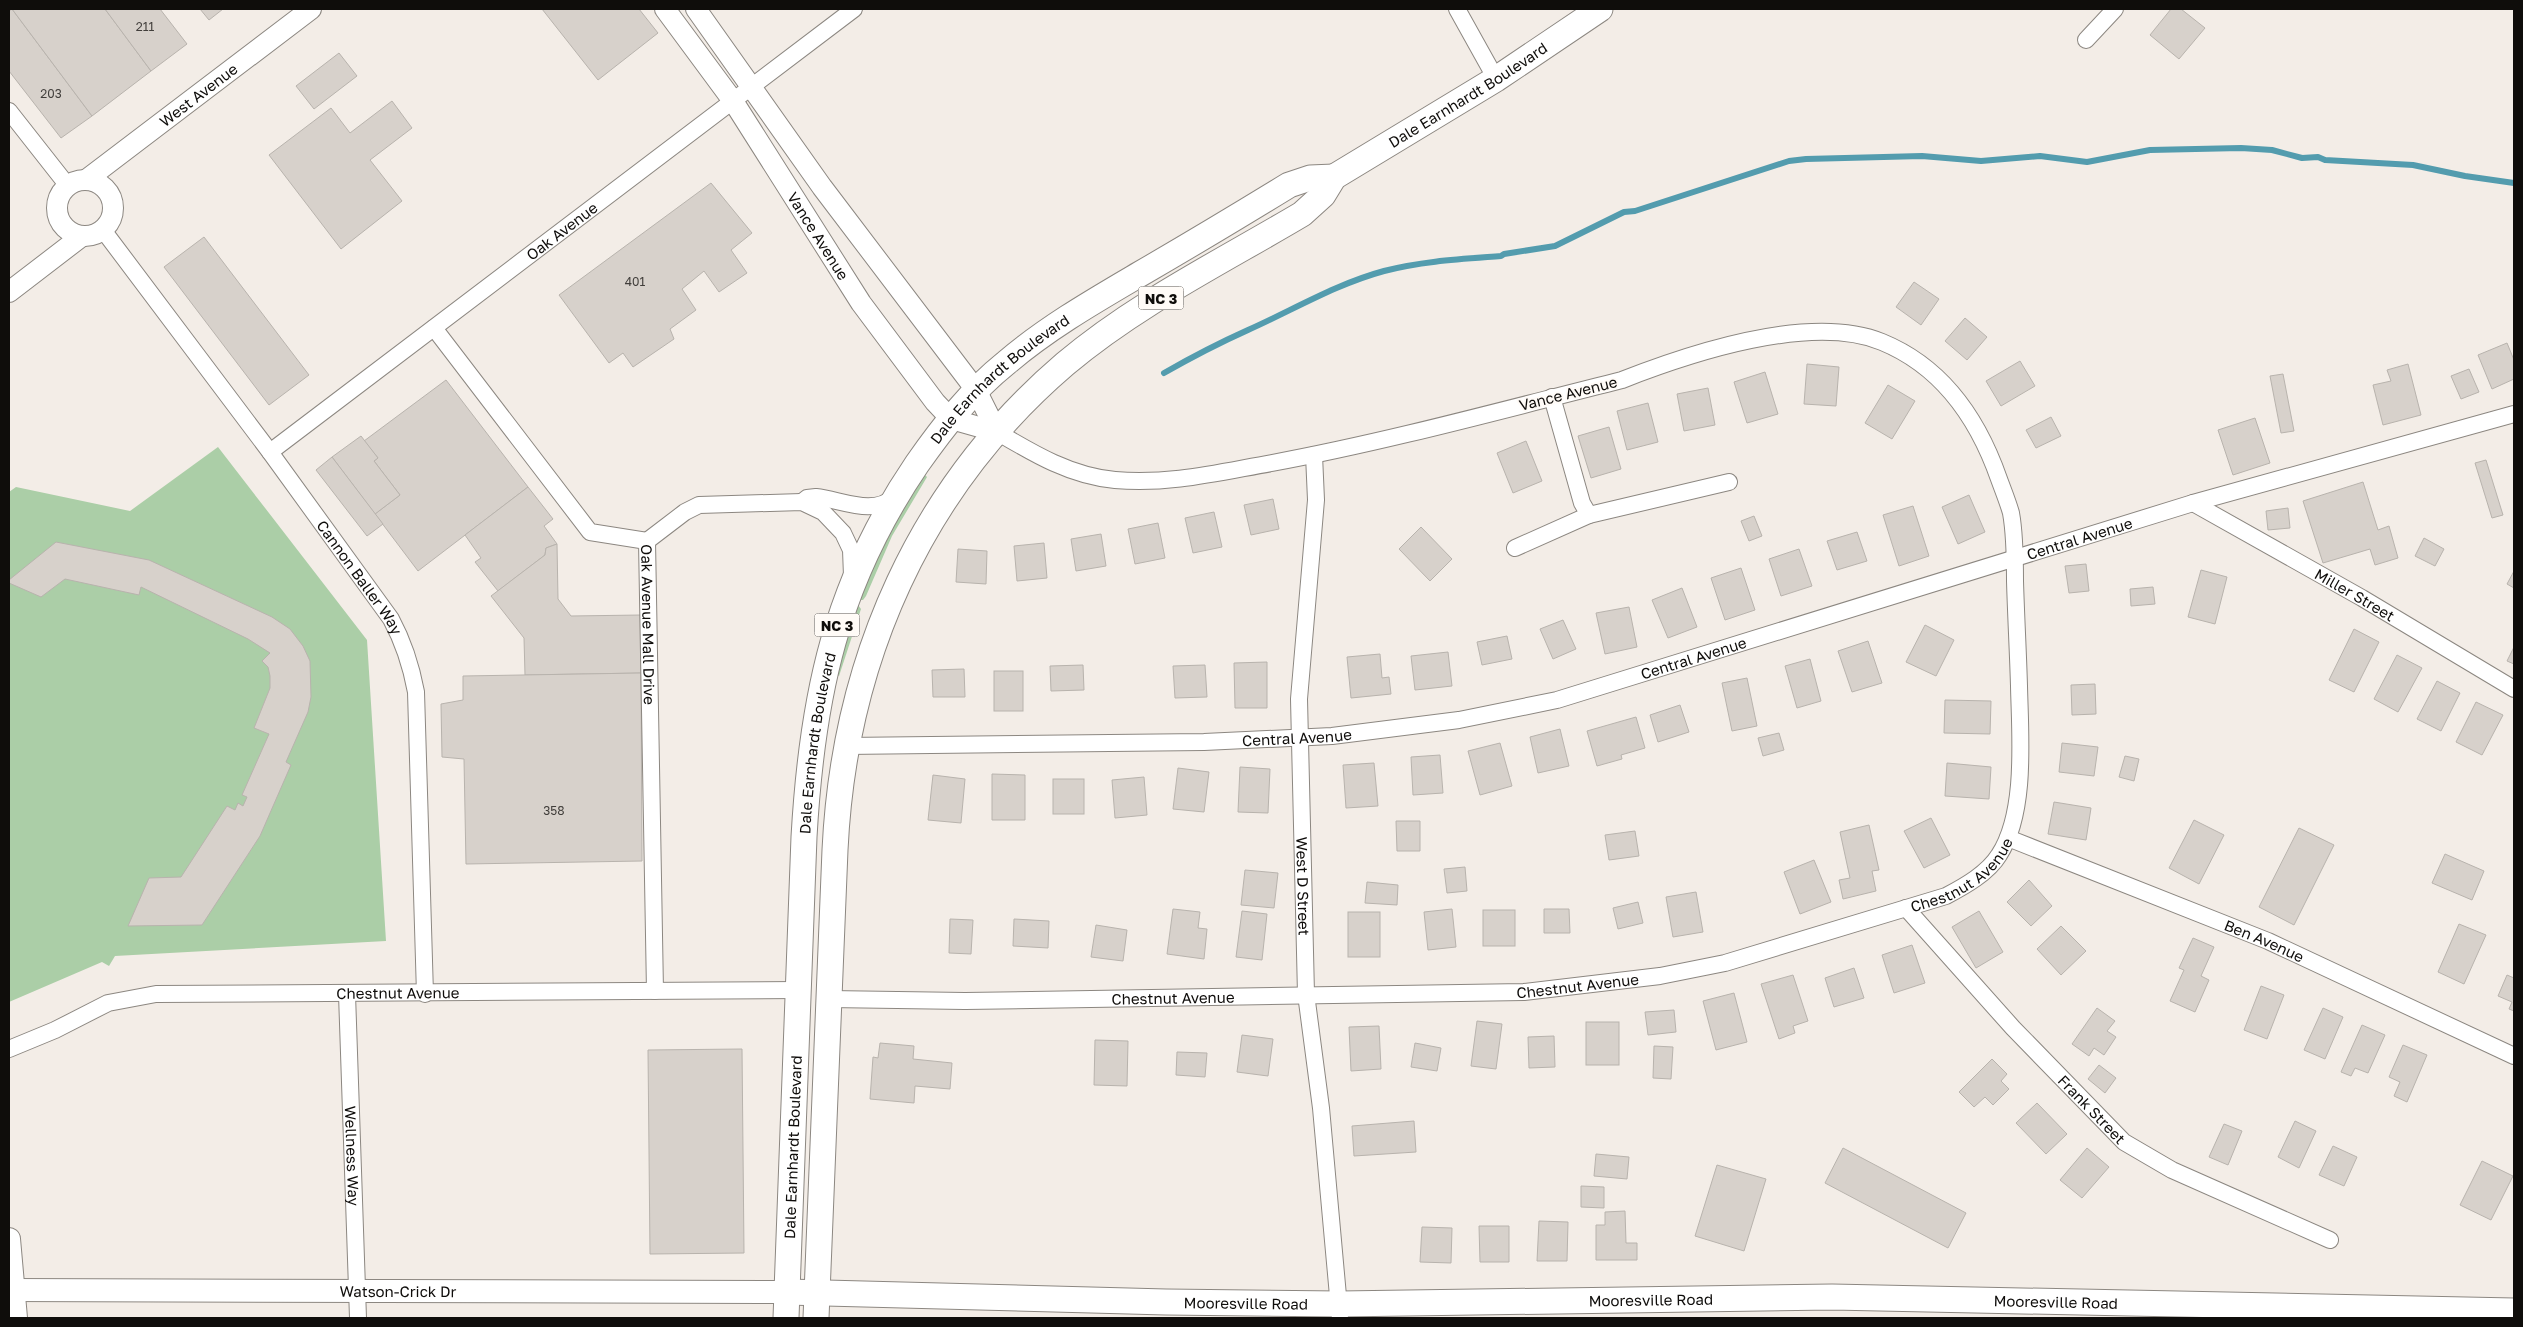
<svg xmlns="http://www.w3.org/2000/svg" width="2523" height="1327" viewBox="0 0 2523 1327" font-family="'Golos Text',sans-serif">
<rect width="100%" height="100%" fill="#f3ede7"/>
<!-- green -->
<g fill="#abcea7">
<polygon points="218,447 367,640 386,941 115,956 109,966 102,962 9,1002 9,492 16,487 130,511"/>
<polygon points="925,475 927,477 892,536 866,596 863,600 860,600 888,533"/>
<polygon points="858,605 861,609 839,676 837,675 849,628"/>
</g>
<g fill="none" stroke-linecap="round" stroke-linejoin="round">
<!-- stream -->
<path stroke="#539cae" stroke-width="6" d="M1164,373c28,-16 55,-30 84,-43 45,-20 88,-46 136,-59 38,-10 78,-12 117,-15l3,-2 51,-8 69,-34 11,-1 154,-50 17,-2 116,-3 59,5 59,-5 47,6 63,-12 91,-2 31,2 30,8 16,-1 7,3 88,5 52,11 49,7"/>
</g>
<!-- building -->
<g fill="#d7d1cb" stroke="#b8b3ad">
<polygon points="12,9 92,116 61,138 9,71 9,11"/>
<polygon points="12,9 105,9 151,71 92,116"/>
<polygon points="105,9 160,9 187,44 151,71"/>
<polygon points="200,9 223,9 209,20"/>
<polygon points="542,9 639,9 658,33 598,80"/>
<polygon points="2171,9 2181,9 2205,28 2179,59 2150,35"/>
<polygon points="339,53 357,76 314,109 296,86"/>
<polygon points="392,101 412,128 370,160 402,201 341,249 269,155 331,108 350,133"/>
<polygon points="711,183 752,233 731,250 747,273 719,292 704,271 682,289 696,310 670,329 674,339 633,367 623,353 609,363 559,295"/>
<polygon points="204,237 309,375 269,405 164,267"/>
<polygon points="1914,282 1939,299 1921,325 1896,307"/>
<polygon points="1965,318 1987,337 1967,360 1945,341"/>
<polygon points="2507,343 2514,360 2514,379 2492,389 2478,355"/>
<polygon points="2020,361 2035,386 2001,406 1986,381"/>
<polygon points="1807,364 1839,367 1836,406 1804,404"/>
<polygon points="2408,364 2421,415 2383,425 2373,385 2391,381 2387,370"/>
<polygon points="2469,369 2479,392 2461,399 2451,376"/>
<polygon points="1765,372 1778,414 1747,423 1734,382"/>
<polygon points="2283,374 2294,431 2281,433 2270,376"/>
<polygon points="446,380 528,487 418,571 375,514 400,495 374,461 378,458 364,441"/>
<polygon points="1888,385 1915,401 1892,439 1865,423"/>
<polygon points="1708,388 1715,425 1684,431 1677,394"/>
<polygon points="1648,403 1658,442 1627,450 1617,411"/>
<polygon points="2051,417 2061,436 2036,448 2026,430"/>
<polygon points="2255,418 2270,463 2233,475 2218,430"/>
<polygon points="1609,427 1621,469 1591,478 1578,436"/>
<polygon points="361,436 378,458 374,461 400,495 375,514 332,457"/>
<polygon points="1526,441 1542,481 1513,493 1497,453"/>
<polygon points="332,457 383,524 367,536 316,470"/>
<polygon points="2486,460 2503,515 2492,518 2475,463"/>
<polygon points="2363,482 2378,530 2389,526 2398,558 2375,565 2370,549 2323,563 2303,501"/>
<polygon points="528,487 553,519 544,526 557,544 546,548 545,555 498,591 475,562 481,558 465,535"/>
<polygon points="1969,495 1985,532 1958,544 1942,507"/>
<polygon points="1273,499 1279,529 1251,535 1244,505"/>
<polygon points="1913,506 1929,556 1899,566 1883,515"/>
<polygon points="2288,508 2290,528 2268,530 2266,511"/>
<polygon points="1214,512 1222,547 1193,553 1185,518"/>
<polygon points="1754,516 1762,536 1749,541 1741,521"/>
<polygon points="1158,523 1165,558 1135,564 1128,529"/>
<polygon points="1421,527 1452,559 1430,581 1399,549"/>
<polygon points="1857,532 1867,561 1837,570 1827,541"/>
<polygon points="1101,534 1106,566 1076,571 1071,539"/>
<polygon points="2424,538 2444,549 2435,566 2415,556"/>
<polygon points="56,542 149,560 272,617 290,629 303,646 310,661 311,697 308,712 286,762 291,765 260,836 202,925 128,926 149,878 181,877 227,806 235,810 238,803 243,806 247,797 242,795 269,734 254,728 270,688 270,676 268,667 262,661 270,653 248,639 141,587 139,595 65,579 41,597 9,583 9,580"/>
<polygon points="1044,543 1047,578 1017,581 1014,546"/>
<polygon points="557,544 558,599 571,616 641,615 641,673 525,675 524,638 491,596 545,555 546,548"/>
<polygon points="958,549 987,551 986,584 956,582"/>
<polygon points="1799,549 1812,586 1781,596 1769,559"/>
<polygon points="2086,564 2089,591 2069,593 2065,566"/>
<polygon points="1741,568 1755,610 1725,620 1711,578"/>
<polygon points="2201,570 2227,577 2215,624 2188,617"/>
<polygon points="2514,571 2514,588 2507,584"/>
<polygon points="2153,587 2155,604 2131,606 2130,589"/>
<polygon points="1682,588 1697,627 1668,638 1652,600"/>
<polygon points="1629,607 1637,647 1605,654 1596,613"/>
<polygon points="1563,620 1576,649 1553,659 1540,629"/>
<polygon points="1925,625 1954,640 1936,676 1906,662"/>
<polygon points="2354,629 2379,642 2354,692 2329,680"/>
<polygon points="1507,636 1512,659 1482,665 1477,642"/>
<polygon points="1868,641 1882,683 1852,692 1838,651"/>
<polygon points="2514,647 2514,664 2507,661"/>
<polygon points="1448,652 1452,686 1415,690 1411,656"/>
<polygon points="1380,654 1382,678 1389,677 1391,694 1351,698 1347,657"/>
<polygon points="2397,655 2422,668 2398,712 2374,699"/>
<polygon points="1810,659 1821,701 1797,708 1785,666"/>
<polygon points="1267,662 1267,708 1235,708 1234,663"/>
<polygon points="1083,665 1084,690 1051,691 1050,666"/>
<polygon points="1205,665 1207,697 1175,698 1173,666"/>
<polygon points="964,669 965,697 933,697 932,670"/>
<rect x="994" y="671" width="29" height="40"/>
<polygon points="641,673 642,861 466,864 464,759 442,757 441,704 463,700 463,676"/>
<polygon points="1747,678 1757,726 1732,731 1722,683"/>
<polygon points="2437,681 2460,693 2441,731 2417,719"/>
<polygon points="2095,684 2096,714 2072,715 2071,685"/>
<polygon points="1945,700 1991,701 1990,734 1944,733"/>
<polygon points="2476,702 2503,715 2482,755 2456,742"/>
<polygon points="1680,705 1689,732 1658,742 1650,715"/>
<polygon points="1636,717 1645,748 1621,755 1622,759 1597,766 1587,731"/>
<polygon points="1560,729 1569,766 1538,773 1530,737"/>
<polygon points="1779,733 1784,750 1763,756 1758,738"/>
<polygon points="1500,743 1512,786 1480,795 1468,751"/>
<polygon points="2062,743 2098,747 2094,776 2059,772"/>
<polygon points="1440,755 1443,793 1413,795 1411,757"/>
<polygon points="2125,756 2139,759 2134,781 2119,777"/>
<polygon points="1374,763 1378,806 1346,808 1343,765"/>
<polygon points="1947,763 1991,767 1989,799 1945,796"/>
<polygon points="1240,767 1270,769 1268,813 1238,812"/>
<polygon points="1178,768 1209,772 1204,812 1173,809"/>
<polygon points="992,774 1025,775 1025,820 992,820"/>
<polygon points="933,775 965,779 961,823 928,820"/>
<polygon points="1144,777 1147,815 1115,818 1112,780"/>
<rect x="1053" y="779" width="31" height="35"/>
<polygon points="2054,802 2091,808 2086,840 2048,834"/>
<polygon points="1931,818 1950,855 1924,868 1904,831"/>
<polygon points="2194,820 2224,835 2199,884 2169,868"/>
<polygon points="1396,821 1420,821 1420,851 1397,851"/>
<polygon points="1869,825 1879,870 1872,871 1876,891 1843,899 1839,880 1850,878 1840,832"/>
<polygon points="2299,828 2334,845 2294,925 2259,907"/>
<polygon points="1635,831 1639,856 1609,860 1605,835"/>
<polygon points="2445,854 2484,871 2472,900 2432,883"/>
<polygon points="1814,860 1831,902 1800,914 1784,872"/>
<polygon points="1465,867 1467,891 1447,893 1444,869"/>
<polygon points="1245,870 1278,873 1274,908 1241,905"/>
<polygon points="2029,880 2052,906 2031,926 2007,902"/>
<polygon points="1367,882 1398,885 1397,905 1365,903"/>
<polygon points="1696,892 1703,932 1673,937 1666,897"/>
<polygon points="1638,902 1643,923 1618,929 1613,908"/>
<polygon points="1173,909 1200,912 1198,928 1207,929 1204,959 1167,954"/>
<polygon points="1452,909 1456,947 1428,950 1424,912"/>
<polygon points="1544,909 1569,909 1570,933 1544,933"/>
<rect x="1483" y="910" width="32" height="36"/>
<polygon points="1242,911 1267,914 1262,960 1236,957"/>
<polygon points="1979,911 2003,952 1976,968 1952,927"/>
<rect x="1348" y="912" width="32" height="45"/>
<polygon points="950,919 973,920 971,954 949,953"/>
<polygon points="1014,919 1049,921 1048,948 1013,946"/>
<polygon points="2459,924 2486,935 2464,984 2438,972"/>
<polygon points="1096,925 1127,930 1123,961 1091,957"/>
<polygon points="2061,926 2086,951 2061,975 2037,949"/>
<polygon points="2193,938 2214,947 2201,976 2209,980 2195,1012 2170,1001 2184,970 2179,968"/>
<polygon points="1912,945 1925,983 1894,993 1882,955"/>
<polygon points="1854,968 1864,998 1834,1007 1825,978"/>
<polygon points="1793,975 1808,1021 1793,1026 1795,1033 1779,1039 1761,984"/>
<polygon points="2507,975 2514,978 2514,1011 2509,1009 2512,1002 2498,996"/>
<polygon points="2261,986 2284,995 2267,1039 2244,1030"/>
<polygon points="1734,993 1747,1042 1716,1050 1703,1001"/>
<polygon points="2097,1008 2115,1021 2107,1031 2116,1037 2104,1055 2094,1048 2089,1056 2072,1044"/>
<polygon points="2323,1008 2343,1017 2325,1059 2304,1050"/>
<polygon points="1674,1010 1676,1032 1648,1035 1645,1012"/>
<polygon points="1477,1021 1502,1024 1496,1069 1471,1066"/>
<rect x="1586" y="1022" width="33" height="43"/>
<polygon points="2362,1025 2385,1035 2368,1073 2355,1068 2351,1076 2341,1072"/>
<polygon points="1379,1026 1381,1069 1351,1071 1349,1027"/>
<polygon points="1242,1035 1273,1039 1268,1076 1237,1072"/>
<polygon points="1554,1036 1555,1067 1529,1068 1528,1037"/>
<polygon points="1095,1040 1128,1041 1127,1086 1094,1085"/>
<polygon points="880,1043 914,1046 913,1059 952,1063 950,1089 915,1086 914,1103 870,1099 873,1057 878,1058"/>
<polygon points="1415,1043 1441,1048 1437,1071 1411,1067"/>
<polygon points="2403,1045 2427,1055 2407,1102 2394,1096 2400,1082 2389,1077"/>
<polygon points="1654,1046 1673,1047 1671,1079 1653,1078"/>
<polygon points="742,1049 744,1253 650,1254 648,1050"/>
<polygon points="1177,1052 1207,1053 1205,1077 1176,1075"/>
<polygon points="1992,1059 2007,1074 2001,1081 2009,1089 1993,1105 1985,1097 1974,1107 1959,1092"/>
<polygon points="2099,1065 2116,1078 2105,1093 2088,1079"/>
<polygon points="2037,1103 2067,1134 2046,1154 2016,1123"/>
<polygon points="1414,1121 1416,1152 1354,1156 1352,1126"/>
<polygon points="2295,1121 2316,1131 2299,1168 2278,1157"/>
<polygon points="2224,1124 2242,1131 2228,1165 2209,1157"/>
<polygon points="2333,1146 2357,1157 2344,1186 2319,1175"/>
<polygon points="1843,1148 1966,1213 1948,1248 1825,1183"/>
<polygon points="2087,1148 2109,1167 2082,1198 2060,1180"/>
<polygon points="1596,1154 1629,1157 1627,1179 1594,1176"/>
<polygon points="2482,1161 2513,1176 2491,1220 2460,1205"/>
<polygon points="1717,1165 1766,1179 1744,1251 1695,1236"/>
<polygon points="1581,1186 1604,1187 1604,1208 1581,1207"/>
<polygon points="1625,1211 1626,1243 1637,1243 1637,1260 1596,1260 1596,1225 1605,1225 1605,1212"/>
<polygon points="1539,1221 1568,1222 1567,1261 1537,1261"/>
<polygon points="1479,1226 1509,1226 1509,1262 1480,1262"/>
<polygon points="1422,1227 1452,1228 1451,1263 1420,1262"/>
</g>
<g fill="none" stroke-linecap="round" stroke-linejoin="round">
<!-- minor casing -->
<g stroke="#8c8781" stroke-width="18">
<g id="minor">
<polyline points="1457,9 1496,79"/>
<polyline points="2086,40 2115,9"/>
<polyline points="9,111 68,186"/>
<path id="s1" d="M103,230l167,222 121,167c13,24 20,46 25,73l9,302"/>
<path id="s2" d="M434,328l156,204 57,9 8,450"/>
<polyline points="1552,397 1582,503 1589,515 1729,482"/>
<path id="s3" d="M270,452l584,-443"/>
<path id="s4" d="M1314,455l2,45 -17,199 7,295 15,114 19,210"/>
<path d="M802,502l5,-4 9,-1c26,3 58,20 79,-1"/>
<path id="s5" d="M2193,503l169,95 152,91"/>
<polyline points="647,541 685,512 699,505 802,502 823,512 843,533 851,550 852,576"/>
<polyline points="1515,548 1589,515"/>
<path id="s6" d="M845,746l359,-4 128,-6 127,-16 98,-20 636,-197 321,-89"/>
<path id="s7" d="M2008,838l260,103 246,115"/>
<path id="s8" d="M1906,908l107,120 111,114 48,28 158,70"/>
<path id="s9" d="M347,994l11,324"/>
<path id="s10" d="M829,999l136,2 559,-9 136,-16 65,-13 221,-67c19,-10 42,-23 53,-41 28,-43 21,-120 20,-169 -1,-35 -3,-70 -4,-105 0,-22 0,-46 -4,-68 -3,-11 -8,-23 -12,-34 -21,-60 -56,-112 -117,-137 -71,-29 -191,11 -260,38 -116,29 -232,61 -350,83 -52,9 -103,22 -157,17 -44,-4 -81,-26 -118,-48"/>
<path id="s11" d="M9,1049l46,-19 53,-27 48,-9 643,-4"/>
</g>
</g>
<!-- tertiary casing -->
<g stroke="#8c8781" stroke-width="22">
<g id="tertiary">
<path id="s12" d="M665,9l68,92 128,202 74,99 16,17 46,13"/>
<polyline points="696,9 822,187 976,390 997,432"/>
<circle cx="85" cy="208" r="28"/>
<path id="s13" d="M86,180l225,-171"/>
<polyline points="9,292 82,236"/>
</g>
</g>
<!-- secondary casing -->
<g stroke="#8c8781" stroke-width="24">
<g id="secondary">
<polyline points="9,1239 16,1318"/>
<path id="s14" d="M9,1290l778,2"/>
</g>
</g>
<!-- primary casing -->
<g stroke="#8c8781" stroke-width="27">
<g id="primary">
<path id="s15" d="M787,1292l379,10 174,2 492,-7 682,14"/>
<path id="s16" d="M786,1318l18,-481c8,-142 32,-254 113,-373 26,-37 54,-73 89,-101 41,-35 88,-62 134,-89 50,-29 100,-59 149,-89l21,-7 24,-1"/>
<path id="s17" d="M816,1318l19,-468c9,-190 85,-362 230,-486 71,-60 158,-103 237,-150l21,-19 11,-18 162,-98 104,-70"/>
</g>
</g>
<!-- minor -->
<use href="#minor" stroke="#fff" stroke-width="16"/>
<!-- tertiary -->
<use href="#tertiary" stroke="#fff" stroke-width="20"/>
<!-- secondary -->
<use href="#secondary" stroke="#fff" stroke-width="22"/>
<!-- primary -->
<use href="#primary" stroke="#fff" stroke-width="25"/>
</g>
<g text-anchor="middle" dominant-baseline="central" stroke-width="4" stroke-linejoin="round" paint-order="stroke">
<!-- number labels -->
<g font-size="12" fill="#413e3b">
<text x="145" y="26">211</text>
<text x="51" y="93">203</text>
<text x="635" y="281">401</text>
<text x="554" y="810">358</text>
</g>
<!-- shield labels -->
<g fill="#fffbf7" stroke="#575452" stroke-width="1">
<rect x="1138.5" y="286.5" width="45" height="23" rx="4"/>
<rect x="814.5" y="613.5" width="45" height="23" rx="4"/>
</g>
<g font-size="14" font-weight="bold" fill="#0f0d0b">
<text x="1161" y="298">NC 3</text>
<text x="837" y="625">NC 3</text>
</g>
<!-- street labels -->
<g font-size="15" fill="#0f0d0b" stroke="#fffbf7">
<text stroke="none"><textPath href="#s13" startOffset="141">West Avenue</textPath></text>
<text stroke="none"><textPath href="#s17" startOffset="1509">Dale Earnhardt Boulevard</textPath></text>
<text stroke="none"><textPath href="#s3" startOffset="366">Oak Avenue</textPath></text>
<text stroke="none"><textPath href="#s12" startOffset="274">Vance Avenue</textPath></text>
<text stroke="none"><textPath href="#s16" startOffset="996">Dale Earnhardt Boulevard</textPath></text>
<text transform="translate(1568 393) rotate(-14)">Vance Avenue</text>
<text stroke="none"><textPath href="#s6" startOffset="1262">Central Avenue</textPath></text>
<text stroke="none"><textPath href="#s1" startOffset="432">Cannon Baller Way</textPath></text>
<text stroke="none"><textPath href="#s5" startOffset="186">Miller Street</textPath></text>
<text stroke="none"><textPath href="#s2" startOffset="398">Oak Avenue Mall Drive</textPath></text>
<text stroke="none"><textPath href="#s6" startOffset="858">Central Avenue</textPath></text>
<text stroke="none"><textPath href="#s6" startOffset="452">Central Avenue</textPath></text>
<text stroke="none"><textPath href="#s16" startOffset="576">Dale Earnhardt Boulevard</textPath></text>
<text stroke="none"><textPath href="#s10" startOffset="1154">Chestnut Avenue</textPath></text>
<text stroke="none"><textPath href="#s4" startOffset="432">West D Street</textPath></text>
<text stroke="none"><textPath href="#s7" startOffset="276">Ben Avenue</textPath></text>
<text stroke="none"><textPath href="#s10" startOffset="749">Chestnut Avenue</textPath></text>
<text stroke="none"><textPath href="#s11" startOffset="400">Chestnut Avenue</textPath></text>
<text stroke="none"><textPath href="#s10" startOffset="344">Chestnut Avenue</textPath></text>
<text stroke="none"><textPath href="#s8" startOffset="274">Frank Street</textPath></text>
<text stroke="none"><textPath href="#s16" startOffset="171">Dale Earnhardt Boulevard</textPath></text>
<text stroke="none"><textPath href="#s9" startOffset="162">Wellness Way</textPath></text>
<text stroke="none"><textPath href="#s14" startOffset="389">Watson-Crick Dr</textPath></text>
<text stroke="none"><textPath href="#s15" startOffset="864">Mooresville Road</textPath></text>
<text stroke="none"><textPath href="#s15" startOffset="1269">Mooresville Road</textPath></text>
<text stroke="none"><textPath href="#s15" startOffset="459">Mooresville Road</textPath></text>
</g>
</g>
<!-- border -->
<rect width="2523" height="1327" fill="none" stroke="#0f0d0b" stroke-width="20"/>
</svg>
